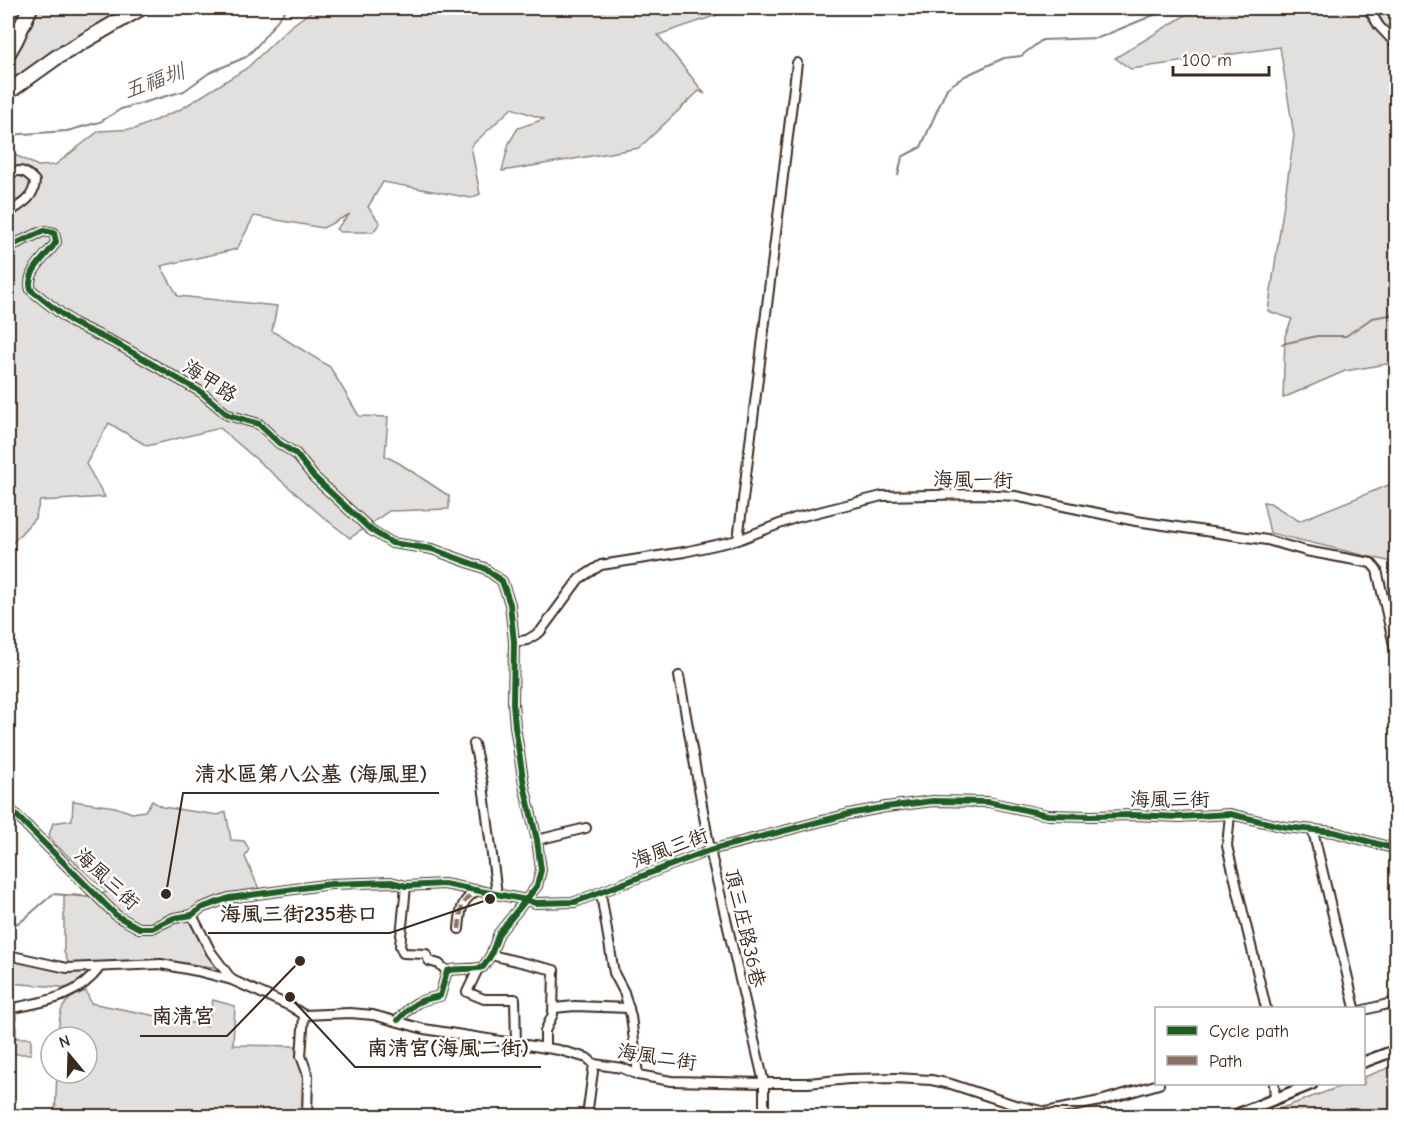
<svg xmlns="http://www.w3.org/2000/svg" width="1404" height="1124" viewBox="0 0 1404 1124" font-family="'Comic Neue','LXGW WenKai TC',sans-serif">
<rect width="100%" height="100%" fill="#fff"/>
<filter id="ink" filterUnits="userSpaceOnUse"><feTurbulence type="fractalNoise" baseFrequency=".0167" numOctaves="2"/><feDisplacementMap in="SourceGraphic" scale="12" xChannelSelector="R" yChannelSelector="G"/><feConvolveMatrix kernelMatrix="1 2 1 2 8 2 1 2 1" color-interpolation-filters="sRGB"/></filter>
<g filter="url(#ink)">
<!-- green -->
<g fill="#e2e0de" stroke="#8e857e" stroke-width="1.5">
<polygon points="8,8 155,8 44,70 8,97"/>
<polygon points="316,8 733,8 729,11 658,35 705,94 699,91 639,148 502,171 509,143 518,128 544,119 512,108 471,146 480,194 471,198 383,182 368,207 380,223 373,232 340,232 336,229 350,214 323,228 254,216 237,249 161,266 178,296 277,306 272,331 330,367 359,416 388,417 385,456 399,463 449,496 449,509 389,511 350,538 322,516 220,428 147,446 109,423 86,464 105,497 40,501 35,518 8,548 8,148 9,152 38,166 55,165 99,131 135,129 181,109 247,68 291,26"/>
<polygon points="1197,8 1396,8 1396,365 1393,363 1345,371 1283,398 1285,336 1292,319 1268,311 1294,136 1280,47 1131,69 1115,58"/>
<polygon points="1396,482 1396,563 1270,533 1263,502 1270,503 1299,521"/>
<polygon points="73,801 115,807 132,813 145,811 152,801 162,807 218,815 226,812 231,840 244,841 249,849 245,857 259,889 234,893 193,908 196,918 227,969 161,960 110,964 92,980 73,988 8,983 8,957 57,968 68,962 64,952 64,895 94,896 107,892 54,843 49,835 53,823 72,820"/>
<path d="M86,991l5,12 116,23 6,-26 22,6 -2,39 63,1 7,27v43h-248l2,-43h30v-36h-29c1,-25 2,-38 28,-46z"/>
<polygon points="16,1015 16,1038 31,1038 31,1054 12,1054 11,1017"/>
<polygon points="1396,1065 1396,1116 1260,1116 1347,1084 1364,1084 1364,1077"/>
</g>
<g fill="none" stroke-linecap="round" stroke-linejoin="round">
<!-- stream -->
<g stroke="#887e77" stroke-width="2">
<polyline points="8,135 67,131 100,122 121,109 184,91 209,73 246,57 257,46 287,8"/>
<polyline points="898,175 902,157 921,147 947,88 965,76 1004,58 1021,56 1042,40 1098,38 1171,8"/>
<polyline points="1282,344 1317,336 1346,336 1372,318 1396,314"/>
<polyline points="8,928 23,920 53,894 91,897 120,924"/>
</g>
<!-- minor casing -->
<g stroke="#3b2a1e" stroke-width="12">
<g id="minor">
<polyline points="1368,8 1379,26 1396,44"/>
<path d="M8,174c12,-6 18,-3 27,7 -1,18 -14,23 -27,32"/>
<path d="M8,247l36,-16 10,2 2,9c-9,15 -31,29 -25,48l42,33 48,23 80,46 27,23 31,9 20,19 17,11 18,23 57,53 21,13 40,6 52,19 18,13 8,23 4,38 -1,61 2,23 9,59 13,55 4,30 -4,16 -38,47 -8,22 -8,12c-12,4 -24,0 -36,4l-7,25c-24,5 -26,7 -42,24"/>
<polyline points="738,540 797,63"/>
<polyline points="514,642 527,640 540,632 579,579 601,565 684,552 738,540 795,518 882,496 981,494 1015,496 1136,521 1267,540 1306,551 1371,563 1377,570 1396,654"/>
<polyline points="679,676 710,850 764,1083 764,1116"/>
<polyline points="474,744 483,785 497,894"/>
<polyline points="8,807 117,916 139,928 152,928 174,918 192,915 201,908 229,898 331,884 391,882 406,886 444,884 527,900 535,903 575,902 710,850 849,814 886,807 933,801 988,802 1048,815 1090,816 1134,815 1179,817 1230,814 1285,827 1334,832 1396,849"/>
<polyline points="1230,814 1227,846 1266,1008"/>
<polyline points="1313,831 1355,1008"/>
<polyline points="537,840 586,828"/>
<polyline points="406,886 400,946 403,953 426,954 429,961 439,964 447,971"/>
<polyline points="601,894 614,973 624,992 631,1016 638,1075"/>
<polyline points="192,915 211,952 232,980 290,1006 304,1015 350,1013 373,1015 424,1029 559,1050 587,1058 594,1064 622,1068 638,1075 671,1081 764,1083 808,1083 849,1079 895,1078 931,1080 951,1084 1015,1105 1046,1112 1100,1101 1159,1084"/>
<path d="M459,929c2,-20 1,-28 19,-39"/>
<polyline points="8,955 67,968 161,964 197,971 232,980"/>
<polyline points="491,955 554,970 553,1014 545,1031 545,1048"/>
<polyline points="478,969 467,992 484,999 515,999 516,1044"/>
<polyline points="554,1008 575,1006 629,1008"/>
<path d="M8,1009c35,-7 70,-11 92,-42"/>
<polyline points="1364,1010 1396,1002"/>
<polyline points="304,1015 301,1056 308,1075 307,1116"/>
<polyline points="1274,1084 1275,1099"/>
<polyline points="587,1116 594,1064"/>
</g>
</g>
<!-- tertiary casing -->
<g stroke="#3b2a1e" stroke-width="14">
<g id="tertiary">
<polyline points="1364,1062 1396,1050"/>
<polyline points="1233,1116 1312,1084"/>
</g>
</g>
<!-- motorway casing -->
<g stroke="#3b2a1e" stroke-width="18">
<g id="motorway">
<polyline points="8,53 15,41 30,8"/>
<polyline points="8,92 57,57 141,8"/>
</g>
</g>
<!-- minor -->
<use href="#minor" stroke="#fff" stroke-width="8"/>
<!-- tertiary -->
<use href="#tertiary" stroke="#fff" stroke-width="9"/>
<!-- motorway -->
<use href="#motorway" stroke="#fff" stroke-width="14"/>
<!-- quiet -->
<path stroke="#8d6e63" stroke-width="4.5" stroke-dasharray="9 4.5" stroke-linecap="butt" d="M459,929c2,-20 1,-28 19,-39"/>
<!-- cycleway casing -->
<g stroke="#fff" stroke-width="10">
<g id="cycleway">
<path d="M8,247l36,-16 10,2 2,9c-9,15 -31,29 -25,48l42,33 48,23 80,46 27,23 31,9 20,19 17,11 18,23 57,53 21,13 40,6 52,19 18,13 8,23 4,38 -1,61 2,23 9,59 13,55 4,30 -4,16 -38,47 -8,22 -8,12c-12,4 -24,0 -36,4l-7,25c-24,5 -26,7 -42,24"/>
<polyline points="8,807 117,916 139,928 152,928 174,918 192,915 201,908 229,898 331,884 391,882 406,886 444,884 527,900 535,903 575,902 710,850 849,814 886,807 933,801 988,802 1048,815 1090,816 1134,815 1179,817 1230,814 1285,827 1334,832 1396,849"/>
</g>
</g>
<!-- cycleway -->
<use href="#cycleway" stroke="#1b5e20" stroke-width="6"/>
</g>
</g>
<g text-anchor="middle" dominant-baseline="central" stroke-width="5" stroke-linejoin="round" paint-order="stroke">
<!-- street labels -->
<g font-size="20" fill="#3b2a1e" stroke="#fff">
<text transform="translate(210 381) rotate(33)">海甲路</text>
<text transform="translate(973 480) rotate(1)">海風一街</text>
<text x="1170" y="799">海風三街</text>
<text transform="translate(670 848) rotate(-20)">海風三街</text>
<text transform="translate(107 879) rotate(43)">海風三街</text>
<text transform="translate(745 928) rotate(77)">頂三庄路36巷</text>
<text transform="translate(657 1057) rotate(9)">海風二街</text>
</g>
<!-- water labels -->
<g font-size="21" font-style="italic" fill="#685b52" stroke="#fff">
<text transform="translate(154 81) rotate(-20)">五福圳</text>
</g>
</g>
<!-- callouts -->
<path fill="none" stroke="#3b2a1e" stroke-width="2" d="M166 894L183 793H439M490 899L390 933H208M300 961L227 1036H140M290 997L355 1067H541"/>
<g fill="#3b2a1e" stroke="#fff" stroke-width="2">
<circle cx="166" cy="894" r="6"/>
<circle cx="490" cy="899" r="6"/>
<circle cx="300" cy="961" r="6"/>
<circle cx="290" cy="997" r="6"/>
</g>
<g font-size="21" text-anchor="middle" font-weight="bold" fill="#3b2a1e" stroke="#fff" stroke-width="5" stroke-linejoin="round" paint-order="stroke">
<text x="311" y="781">清水區第八公墓 (海風里)</text>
<text x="299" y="921">海風三街235巷口</text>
<text x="183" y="1023">南清宮</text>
<text x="448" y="1055">南清宮(海風二街)</text>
</g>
<!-- margin -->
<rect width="1404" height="1124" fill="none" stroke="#fff" stroke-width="30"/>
<rect x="15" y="15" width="1374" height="1094" fill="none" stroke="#3b2a1e" stroke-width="2" filter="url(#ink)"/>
<!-- legend -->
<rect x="1155" y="1007" width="210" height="78" fill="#ffffff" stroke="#b1aaa5" stroke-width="1.5"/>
<rect x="1167" y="1026" width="30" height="9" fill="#1b5e20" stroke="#b1aaa5" stroke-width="1.5"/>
<text x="1209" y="1037" font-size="18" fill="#3b2a1e">Cycle path</text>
<rect x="1167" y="1056" width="30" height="9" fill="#8d6e63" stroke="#b1aaa5" stroke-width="1.5"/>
<text x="1209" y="1067" font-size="18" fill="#3b2a1e">Path</text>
<!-- north arrow -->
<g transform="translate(69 1055) rotate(341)"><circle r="28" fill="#ffffff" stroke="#b1aaa5" stroke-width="1.5"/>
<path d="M0-4.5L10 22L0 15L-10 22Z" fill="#3b2a1e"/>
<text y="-9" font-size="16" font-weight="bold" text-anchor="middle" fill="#3b2a1e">N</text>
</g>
<!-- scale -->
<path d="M1173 66v9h96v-9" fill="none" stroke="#3b2a1e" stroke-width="3"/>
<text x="1182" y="66" font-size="18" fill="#3b2a1e" stroke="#ffffff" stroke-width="4.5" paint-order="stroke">100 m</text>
</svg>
